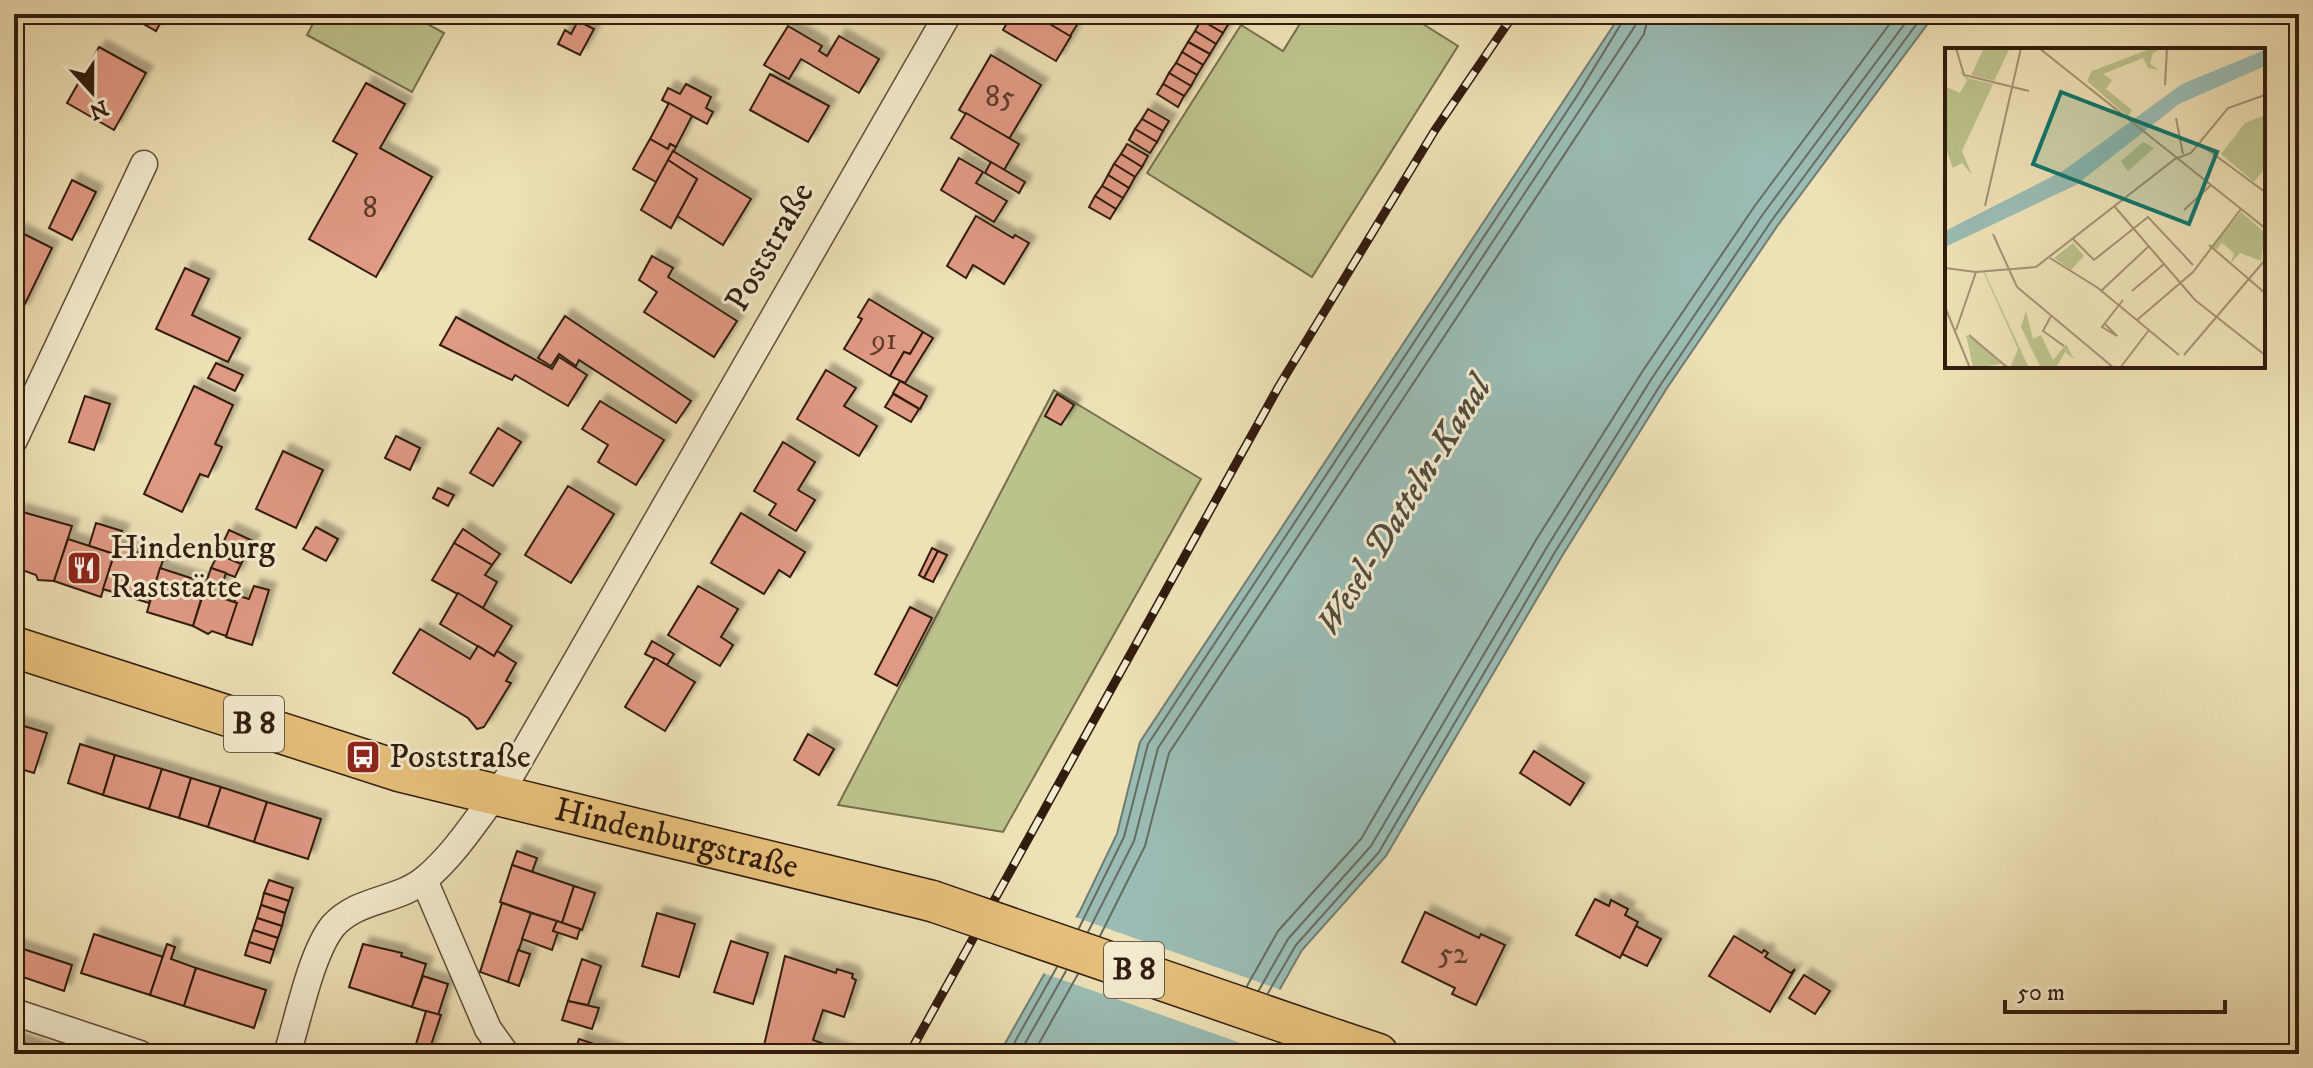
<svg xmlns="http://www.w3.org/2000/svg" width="2313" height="1068" viewBox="0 0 2313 1068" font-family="'IM FELL DW Pica',serif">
<defs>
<filter id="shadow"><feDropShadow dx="7" dy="-7" stdDeviation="2" flood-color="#0004"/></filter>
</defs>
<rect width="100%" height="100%" fill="#eee1b6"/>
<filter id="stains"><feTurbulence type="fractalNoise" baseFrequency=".0025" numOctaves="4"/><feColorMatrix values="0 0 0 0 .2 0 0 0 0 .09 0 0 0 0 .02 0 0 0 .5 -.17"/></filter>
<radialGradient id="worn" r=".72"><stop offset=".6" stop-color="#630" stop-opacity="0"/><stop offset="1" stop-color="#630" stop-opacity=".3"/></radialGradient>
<!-- green -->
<g fill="#bcc28c" stroke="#776f4d" stroke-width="2">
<polygon points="318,14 409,14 444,33 412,92 307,35"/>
<polygon points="1306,14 1407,14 1458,46 1312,277 1147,173 1241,25 1283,51"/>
<polygon points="1054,390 1201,479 1003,832 838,805"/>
</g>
<!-- water -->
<polygon fill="#9abcb4" stroke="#707c72" stroke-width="2" points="1621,14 1935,14 1778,225 1667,388 1562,556 1386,856 1302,950 1243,1054 999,1054 1080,911 1117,834 1140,742"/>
<!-- pier -->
<polygon fill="#eee1b6" points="1072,916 1284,991 1252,1047 1040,972"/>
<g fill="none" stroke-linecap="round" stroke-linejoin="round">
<!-- shore -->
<g stroke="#666c61" stroke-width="2">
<polyline points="1079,928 1124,837 1148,744 1577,96 1627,14"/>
<polyline points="1088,932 1134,841 1158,748 1585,102 1635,26 1637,14"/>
<polyline points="1100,936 1145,846 1169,753 1644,34 1649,14"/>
<polyline points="1247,986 1278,931 1361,839 1536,540 1642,372 1754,207 1897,14"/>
<polyline points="1259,990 1288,939 1371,846 1547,547 1652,378 1763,214 1912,14"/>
<polyline points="1268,993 1296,945 1379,852 1555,552 1661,384 1772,220 1924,14"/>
<polyline points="1008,1054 1057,967"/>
<polyline points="1019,1054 1066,971"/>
<polyline points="1033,1054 1078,974"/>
</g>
</g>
<!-- building -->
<g fill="#e09983" stroke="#321c0e" stroke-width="2" filter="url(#shadow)">
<polygon points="126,14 165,14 156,31"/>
<polygon points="1012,14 1033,14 1071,36 1056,61 1003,30"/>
<polygon points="1033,14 1084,14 1070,36"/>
<polygon points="1205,14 1214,14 1229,23 1223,33 1201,20"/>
<polygon points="1201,20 1223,33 1216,44 1195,31"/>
<polygon points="578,21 594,29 580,55 558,44 565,30 571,34"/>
<polygon points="788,26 822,46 819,51 827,56 839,36 879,59 859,93 801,59 789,79 764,65"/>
<polygon points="1195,31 1216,44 1210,54 1188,42"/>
<polygon points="1188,42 1210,54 1203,65 1182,52"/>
<polygon points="99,47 146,73 114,130 67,103"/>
<polygon points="1182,52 1203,65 1197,75 1176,63"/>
<polygon points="991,55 1041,85 1009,139 959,110"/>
<polygon points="1176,63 1197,75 1191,86 1169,73"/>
<polygon points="1169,73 1191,86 1184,96 1163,84"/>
<polygon points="770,74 829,106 808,142 750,110"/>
<polygon points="366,83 405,104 380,148 432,177 376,277 309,239 357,154 333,141"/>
<polygon points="686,84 711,97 706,108 713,112 707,124 662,100 668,88 680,94"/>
<polygon points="1163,84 1184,96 1178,107 1157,94"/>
<polygon points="669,103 692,116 676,147 670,144 668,149 650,139"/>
<polygon points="1148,109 1169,121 1163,131 1142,119"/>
<polygon points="966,113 1019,144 1004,170 951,138"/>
<polygon points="1142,119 1163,131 1157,142 1135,129"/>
<polygon points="1135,129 1157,142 1150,153 1129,140"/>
<polygon points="650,139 668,149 670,144 676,147 656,182 633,169"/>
<polygon points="1127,144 1148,156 1142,167 1121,154"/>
<polygon points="673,151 751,199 723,245 677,216 697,179 668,160"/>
<polygon points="1121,154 1142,167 1135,177 1114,164"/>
<polygon points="959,158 983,172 976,183 1007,201 994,222 941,190"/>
<polygon points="668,160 697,179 671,228 641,210"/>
<polygon points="991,162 1025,182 1019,193 985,173"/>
<polygon points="1114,164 1135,177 1129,188 1108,175"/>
<polygon points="1108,175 1129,188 1123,198 1102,186"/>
<polygon points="72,180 96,192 72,240 49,228"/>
<polygon points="1102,186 1123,198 1116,209 1095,196"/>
<polygon points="1095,196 1116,209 1110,219 1089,207"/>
<polygon points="976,216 1013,238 1015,235 1029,243 1004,284 973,265 966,278 947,266"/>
<polygon points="16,230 52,248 22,310 14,306"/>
<polygon points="652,256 673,268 668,277 737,321 714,357 644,312 657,292 639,280"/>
<polygon points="185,268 209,279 192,315 240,338 228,362 156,329"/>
<polygon points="869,299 923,332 910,354 904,352 890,376 844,349 862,319 858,317"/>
<polygon points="565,316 691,401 676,423 579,360 576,366 559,354 551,366 538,358"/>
<polygon points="456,317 552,369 559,357 587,375 568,406 515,375 512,380 440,345"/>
<polygon points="923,332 933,338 905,383 890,376 904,352 910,354"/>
<polygon points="216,363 243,375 235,391 208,378"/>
<polygon points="826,370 856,388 844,406 877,426 859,456 797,419"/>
<polygon points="900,381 927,396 920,409 893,393"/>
<polygon points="194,386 233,405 215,444 222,447 208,477 200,474 182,512 144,494"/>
<polygon points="893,394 919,409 911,422 885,407"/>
<polygon points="1057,394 1074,405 1061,425 1045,416"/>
<polygon points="85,396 110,404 94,450 69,442"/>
<polygon points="600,401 664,440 636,485 598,462 608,445 582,429"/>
<polygon points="498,428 521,442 493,486 470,473"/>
<polygon points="396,436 420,448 410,470 385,458"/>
<polygon points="783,442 815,462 798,490 815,500 796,531 769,515 776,504 754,491"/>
<polygon points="283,451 323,470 296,528 256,509"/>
<polygon points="568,486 614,514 571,583 525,555"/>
<polygon points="438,488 454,495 448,506 433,498"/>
<polygon points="19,511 72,526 54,581 38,580 36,575 14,567 14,524"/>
<polygon points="741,513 805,552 790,577 779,570 764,594 711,563"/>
<polygon points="96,523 122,531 114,554 89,546"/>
<polygon points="316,527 338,539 326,561 303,549"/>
<polygon points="463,529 500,554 492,565 454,543"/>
<polygon points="229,530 253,541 241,564 218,554"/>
<polygon points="68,539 114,554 101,597 54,581"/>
<polygon points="454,543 492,565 485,575 497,582 483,608 432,580"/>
<polygon points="117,546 163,560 149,603 103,589"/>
<polygon points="932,548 938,551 924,578 919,575"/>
<polygon points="938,551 947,555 933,582 924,578"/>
<polygon points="218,554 241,564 235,577 211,568"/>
<polygon points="160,568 206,583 193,626 147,612"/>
<polygon points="211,568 226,573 221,588 206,583"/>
<polygon points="254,586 269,590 252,645 226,637 236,595 249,599"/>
<polygon points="698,586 738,609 721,637 733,645 720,666 668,635"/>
<polygon points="204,592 237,603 226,636 212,631 208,634 193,626"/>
<polygon points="458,593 512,626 494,656 440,624"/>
<polygon points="910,607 932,618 897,686 875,674"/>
<polygon points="420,629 470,659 478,646 494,656 497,651 516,663 506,681 511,683 484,727 477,729 468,718 393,673"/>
<polygon points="652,641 674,654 667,665 645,654"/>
<polygon points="655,658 695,682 665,731 625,707"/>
<polygon points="14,723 47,733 34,773 14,767"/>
<polygon points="808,734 834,749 819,775 794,760"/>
<polygon points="80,744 115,755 103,795 68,783"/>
<polygon points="1534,751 1584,783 1570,805 1520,773"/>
<polygon points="115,755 162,769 149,809 103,795"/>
<polygon points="162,769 191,778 179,818 149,809"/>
<polygon points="191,778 221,787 208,827 179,818"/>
<polygon points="221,787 267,802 254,842 208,827"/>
<polygon points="267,802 321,819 308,859 254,842"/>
<polygon points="517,851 537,858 532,872 512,865"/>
<polygon points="512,865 574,886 562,923 500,902"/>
<polygon points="269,880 293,888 289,901 264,893"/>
<polygon points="574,886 595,893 582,930 562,923"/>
<polygon points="264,893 289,901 285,913 261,905"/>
<polygon points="1595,899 1609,906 1611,900 1628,909 1625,915 1638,922 1620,958 1576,935"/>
<polygon points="502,903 531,913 508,982 480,972"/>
<polygon points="261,905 285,913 282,926 257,918"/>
<polygon points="1425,912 1479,938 1481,934 1505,945 1476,1005 1452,994 1455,988 1402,962"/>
<polygon points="531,913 557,921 553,931 558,932 552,950 522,939"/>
<polygon points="657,913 695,924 679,977 642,966"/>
<polygon points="257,918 282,926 278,938 253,930"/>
<polygon points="557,921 580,929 577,939 553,931"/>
<polygon points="1636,926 1661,939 1647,966 1622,954"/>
<polygon points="253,930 278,938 274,950 249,942"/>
<polygon points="94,934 163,957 150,995 81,973"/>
<polygon points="1734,936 1762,953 1764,950 1768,953 1765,957 1791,973 1795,969 1770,1012 1709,976"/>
<polygon points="731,941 768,953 753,1004 714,992"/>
<polygon points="249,942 274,950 270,963 245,955"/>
<polygon points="167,944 175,947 171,959 196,968 184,1006 150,995"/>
<polygon points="363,944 402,953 401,956 426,964 412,1007 349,987"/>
<polygon points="14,946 72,965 64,991 14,974"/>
<polygon points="518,950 530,954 519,986 508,982"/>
<polygon points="785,956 836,973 837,969 853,974 852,978 856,980 844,1017 823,1010 813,1040 852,1054 762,1054"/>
<polygon points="582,959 601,966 588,1005 568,1001"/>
<polygon points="196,968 266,990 254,1028 184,1006"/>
<polygon points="1804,975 1830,991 1815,1014 1789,998"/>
<polygon points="423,976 448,984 438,1015 412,1007"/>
<polygon points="568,1001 599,1008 592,1029 562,1020"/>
<polygon points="426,1011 441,1015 428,1054 413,1054"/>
<polygon points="579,1039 618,1052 617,1054 574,1054"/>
<polygon points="14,1040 57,1054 14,1054"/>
</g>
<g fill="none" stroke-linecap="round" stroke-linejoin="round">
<!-- street casing -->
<g stroke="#614d38" stroke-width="29">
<g id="street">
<polyline points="14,440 144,164"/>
<polyline points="424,880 488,1029 506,1054"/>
<polyline points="14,1012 140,1054"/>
<path d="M287,1054c11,-34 24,-101 46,-128 25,-28 64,-24 92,-47 34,-28 59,-72 87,-106l436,-759"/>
</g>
</g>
<!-- primary casing -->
<g stroke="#321c0e" stroke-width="43">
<g id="primary">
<path id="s1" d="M14,647l385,124 533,130"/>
<polyline points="1336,1040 1378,1054"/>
</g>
</g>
<!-- street -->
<use href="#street" stroke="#f4ecd0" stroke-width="26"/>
<!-- primary -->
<use href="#primary" stroke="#e7c07b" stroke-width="40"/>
<!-- rail casing -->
<g stroke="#321c0e" stroke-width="9">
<polyline id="rail" points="909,1054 1279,386 1435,130 1514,14"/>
</g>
<!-- rail -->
<use href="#rail" stroke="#f4ecd0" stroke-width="6" stroke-dasharray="18" stroke-linecap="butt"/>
<!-- primary-bridge casing -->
<g stroke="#321c0e" stroke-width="43" stroke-linecap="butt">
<polyline id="primary-bridge" points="932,901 1336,1040"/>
</g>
<!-- primary-bridge -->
<use href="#primary-bridge" stroke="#e7c07b" stroke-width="40"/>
</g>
<!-- icons -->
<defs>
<g id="restaurant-square" transform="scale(1.8)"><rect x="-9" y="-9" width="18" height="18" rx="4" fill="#8f2418" stroke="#f4ecd0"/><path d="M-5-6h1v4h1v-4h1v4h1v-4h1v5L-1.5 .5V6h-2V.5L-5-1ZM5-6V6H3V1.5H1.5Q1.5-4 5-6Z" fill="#fff"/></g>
<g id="bus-square" transform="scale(1.8)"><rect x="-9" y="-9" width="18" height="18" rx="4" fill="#8f2418" stroke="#f4ecd0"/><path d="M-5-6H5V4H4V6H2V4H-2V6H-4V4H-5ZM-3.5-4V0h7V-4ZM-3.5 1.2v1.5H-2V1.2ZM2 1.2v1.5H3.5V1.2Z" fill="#fff"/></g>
</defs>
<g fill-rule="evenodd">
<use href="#restaurant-square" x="84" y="568"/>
<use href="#bus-square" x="363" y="757"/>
</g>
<g text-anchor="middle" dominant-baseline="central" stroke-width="6" stroke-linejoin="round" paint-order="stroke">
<!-- number labels -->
<g font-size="30" fill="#5e3b2b">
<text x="1000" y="97">85</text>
<text x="370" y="208">8</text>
<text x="884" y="340">91</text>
<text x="1453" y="954">52</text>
</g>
<!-- shield labels -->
<g fill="#f4ecd0" stroke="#6c5a48" stroke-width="2">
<rect x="224" y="696" width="60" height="56" rx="6"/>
<rect x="1104" y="942" width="60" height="56" rx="6"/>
</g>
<g font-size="32" font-weight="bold" fill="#321c0e">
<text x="254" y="724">B 8</text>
<text x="1134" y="970">B 8</text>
</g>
<!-- street labels -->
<g font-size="34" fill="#321c0e" stroke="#f4ecd0">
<text transform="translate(770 247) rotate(-60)">Poststraße</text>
<text stroke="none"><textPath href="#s1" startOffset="690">Hindenburgstraße</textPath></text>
</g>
<!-- poi labels -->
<g font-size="34" fill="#321c0e" stroke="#f4ecd0" text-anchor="start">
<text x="110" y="548">Hindenburg<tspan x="110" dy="39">Raststätte</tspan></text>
<text x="389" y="757">Poststraße</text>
</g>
<!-- water labels -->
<g font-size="36" font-style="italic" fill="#514c40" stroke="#f4ecd0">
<text transform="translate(1404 506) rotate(-58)">Wesel-Datteln-Kanal</text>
</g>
</g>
<!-- overview -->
<g transform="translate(1945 48)">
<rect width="320" height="320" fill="#eee1b6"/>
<path d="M39,0h26l-16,33 -23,-6zM208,0h10l-10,5 -3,11 9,6 -11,-2 -5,-10 -40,16 9,6 -6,9 26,21 -4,7 -41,-36 5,-10zM12,21l10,9 26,6 -31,67 10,24 -10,-12 -9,5 -8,-22v-68l2,9 13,6 7,-13zM320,67v53l-11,14 -33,-28 24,-31zM198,94l11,6 -26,23 -7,-10zM296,164l24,21 -4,28 -21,-8 -9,10 3,-10 -12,-10 -6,7 -5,-4zM128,195l11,13 -13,14 -17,-12zM38,223h1l45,97h-19l8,-19zM81,263l7,28 8,-4 12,25 13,-16 8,15 -9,-7 -9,16h-15l-20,-41zM21,287l9,4 26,25 -28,4z" fill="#bcc28c"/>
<path d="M320,2v16l-86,38 -103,81 -131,62v-16l118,-60 119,-87z" fill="#9abcb4"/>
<path fill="none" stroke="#a39273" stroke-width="2" d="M11,0l8,27 65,16M94,0l226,180M220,37l2,-37M231,70l7,36M259,99l61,45M40,158l36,-158M170,159l80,93 70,55M239,162l27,-25M48,186l24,53 97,81M128,191l21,21 54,-43 45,48M264,197l56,48M105,210l48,30 81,67M0,220l31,4M156,243l48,-45M187,243l32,-27M0,259l25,61M106,268l-8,15 21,15M192,272l56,-48 48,-63M160,276l12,12 -15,-9 17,-22 4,-5M11,282l20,-58 60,-5 139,-108 16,-6 37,-45 37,-13M24,287l39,33M239,307l81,-95M175,320l29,-38"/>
<path fill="#0f766e" fill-opacity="0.15" stroke="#0f766e" stroke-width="4" d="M116,44l156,60 -28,72 -156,-60z"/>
<rect width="320" height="320" fill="none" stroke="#321c0e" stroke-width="4"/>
</g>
<!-- margin -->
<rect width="2313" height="1068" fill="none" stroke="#eee1b6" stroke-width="48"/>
<rect x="16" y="16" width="2281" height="1036" fill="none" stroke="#321c0e" stroke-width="4"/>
<rect x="24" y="24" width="2265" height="1020" fill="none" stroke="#321c0e" stroke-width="2"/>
<!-- north arrow -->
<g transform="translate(92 92) rotate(159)" stroke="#f4ecd0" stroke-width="6" paint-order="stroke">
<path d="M0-6L14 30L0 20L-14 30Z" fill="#321c0e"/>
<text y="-12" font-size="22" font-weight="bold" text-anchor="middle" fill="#321c0e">N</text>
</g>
<!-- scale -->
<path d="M2005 1000v12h220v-12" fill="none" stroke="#321c0e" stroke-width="4"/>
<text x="2017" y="1000" font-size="24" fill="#321c0e" stroke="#f4ecd0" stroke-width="6" paint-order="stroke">50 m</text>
<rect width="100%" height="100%" filter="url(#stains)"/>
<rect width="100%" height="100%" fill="url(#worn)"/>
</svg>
